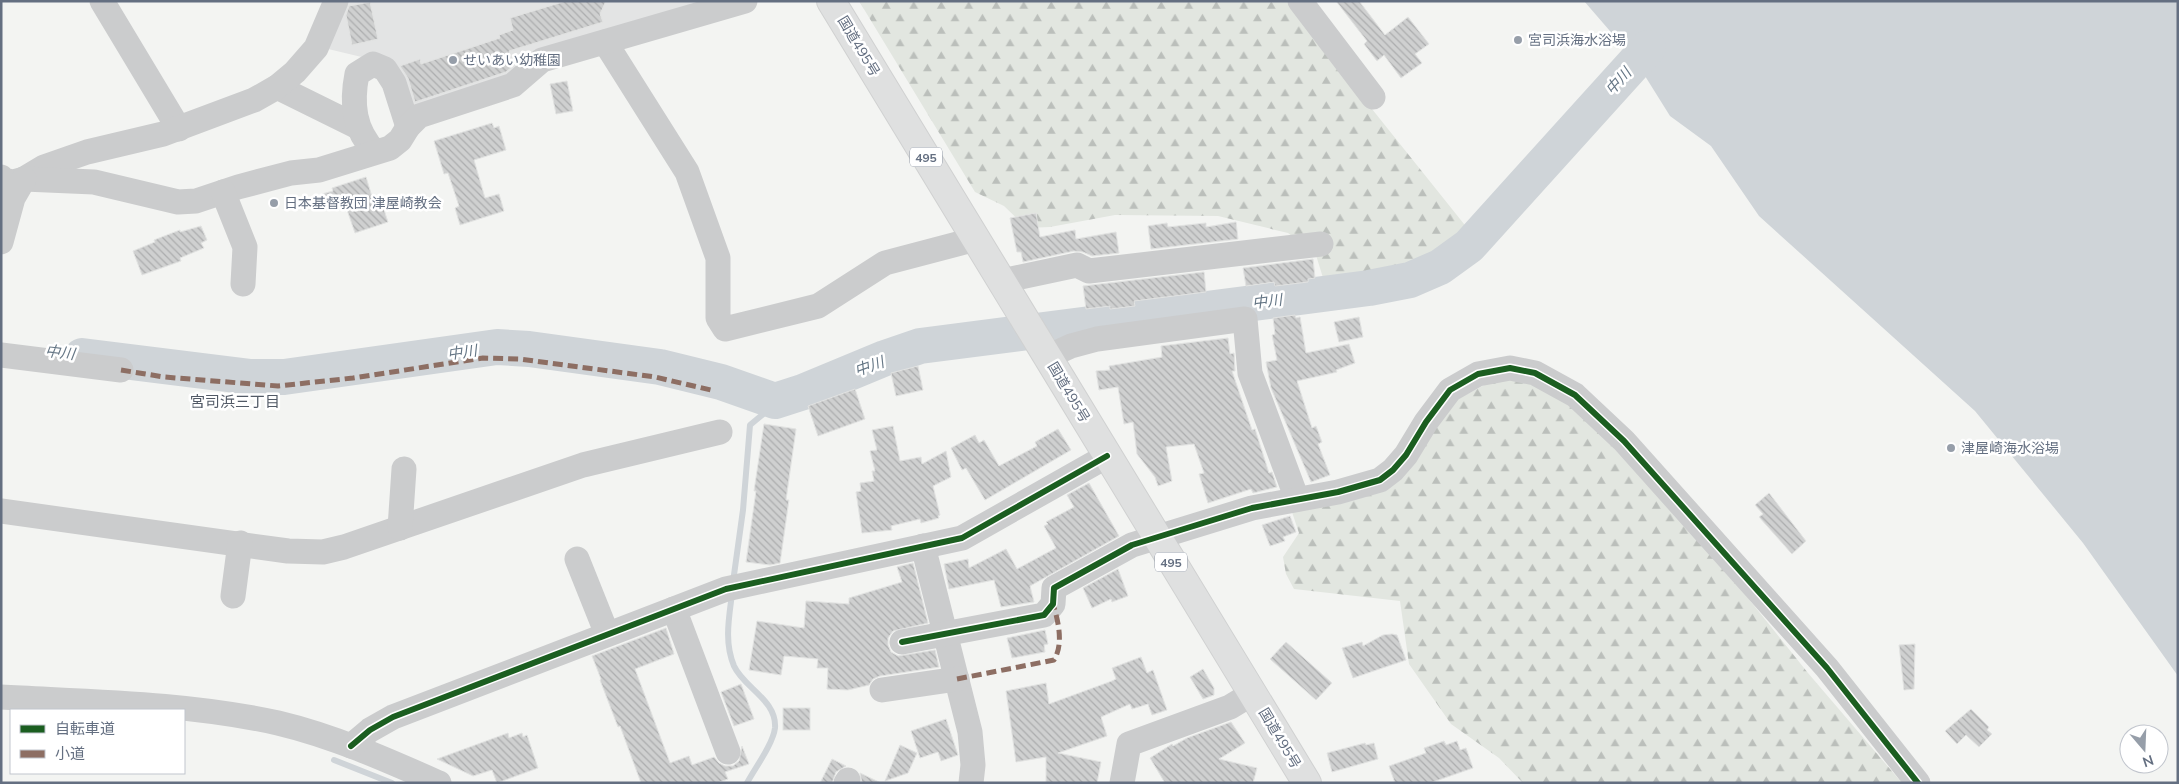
<svg xmlns="http://www.w3.org/2000/svg" width="2179" height="784" viewBox="0 0 2179 784" font-family="Mulish,'Noto Sans JP',sans-serif">
<defs>
<pattern id="forest-firs" width="22" height="20" patternUnits="userSpaceOnUse" patternTransform="scale(1.25)"><rect width="22" height="20" fill="#e2e6e0"/><path d="M5 1l3.5 6h-7zM16 11l3.5 6h-7z" fill="#bbbfbb"/></pattern>
<pattern id="building-back-hatch" width="6" height="6" patternUnits="userSpaceOnUse" patternTransform="scale(1.25)"><rect width="6" height="6" fill="#cfd0d0"/><path d="M-1 5l2 2M0 0l6 6M5-1l2 2" fill="none" stroke="#acadae"/></pattern>
</defs>
<rect width="100%" height="100%" fill="#f3f4f2"/>
<!-- built -->
<polygon fill="#e3e4e4" points="343,1 718,1 511,82 412,111 395,65 324,48"/>
<!-- forest -->
<g fill="url(#forest-firs)">
<path d="M859,1h436l73,103 100,125c-5,6 -10,13 -16,18 -27,23 -93,29 -128,34l-13,-42 -11,3 -12,-9 -70,-17 -103,-1 -65,12 -23,1 -23,-22 -29,-14z"/>
<polygon points="1520,379 1555,392 1608,439 1723,567 1808,673 1902,783 1523,783 1499,758 1451,724 1409,664 1400,601 1294,589 1286,574 1283,557 1299,533 1291,509 1345,500 1452,402 1494,380"/>
</g>
<!-- water -->
<polygon fill="#cfd4d8" points="1584,1 2178,1 2178,676 2083,543 1975,411 1759,216 1711,146 1670,116 1635,60"/>
<g fill="none" stroke-linecap="round" stroke-linejoin="round">
<!-- stream -->
<g stroke="#cfd4d8" stroke-width="6">
<polyline points="733,582 743,510 750,425 774,405 775,401"/>
<path d="M732,594c-3,24 -8,48 2,72 10,22 43,34 41,62 -2,16 -20,40 -28,55"/>
<polyline points="334,760 392,783"/>
</g>
<!-- river -->
<polyline stroke="#cfd4d8" stroke-width="36" points="82,356 251,377 284,377 497,347 529,349 660,367 721,382 775,401 803,392 885,358 920,346 1369,288 1410,280 1440,267 1469,246 1648,48"/>
</g>
<!-- building -->
<g fill="url(#building-back-hatch)" stroke="#e2e3e2">
<polygon points="566,1 606,1 600,14 603,22 509,51 514,65 506,72 415,102 408,78 400,66 420,59 421,64 500,38 499,35 513,30 510,18"/>
<polygon points="1336,1 1359,1 1385,35 1408,17 1429,44 1415,54 1422,63 1401,78 1384,55 1377,61 1364,44 1367,41"/>
<polygon points="370,2 378,39 352,45 346,15 349,6"/>
<polygon points="567,81 573,111 556,114 550,84"/>
<polygon points="492,123 494,128 499,126 506,150 474,160 485,198 499,194 504,211 460,225 455,208 459,206 448,173 444,174 434,141"/>
<polygon points="366,177 373,200 380,198 388,222 355,233 345,204 327,210 322,194 333,191 332,188"/>
<polygon points="1036,213 1040,237 1075,230 1076,239 1116,232 1119,253 1092,256 1083,252 1074,251 1023,262 1021,252 1017,252 1010,218"/>
<polygon points="1236,222 1238,239 1151,249 1148,226 1167,223 1168,227 1206,223 1206,227"/>
<polygon points="201,226 207,240 201,243 204,248 180,258 181,261 142,275 133,251 155,242 154,240 180,230 180,232"/>
<polygon points="1313,259 1315,278 1308,279 1308,282 1275,286 1274,282 1246,286 1243,268"/>
<polygon points="1204,272 1206,292 1134,301 1135,306 1110,309 1110,306 1086,309 1083,286"/>
<polygon points="1295,315 1296,318 1300,317 1306,353 1349,344 1355,363 1336,370 1337,372 1297,381 1312,428 1316,426 1322,442 1318,444 1330,475 1311,482 1271,388 1266,362 1277,360 1272,335 1275,334 1273,318"/>
<polygon points="1359,317 1363,337 1339,342 1334,322"/>
<polygon points="1228,338 1230,354 1234,353 1235,371 1232,371 1252,430 1255,429 1269,473 1272,472 1277,487 1253,493 1251,489 1208,503 1199,474 1204,473 1194,444 1166,447 1172,481 1158,486 1155,477 1137,454 1133,422 1124,424 1118,387 1099,390 1096,371 1110,370 1109,366 1162,357 1161,346"/>
<polygon points="918,366 923,390 896,396 891,373"/>
<polygon points="855,389 865,419 818,436 808,406"/>
<polygon points="764,424 796,429 786,500 789,500 780,563 770,565 746,562 756,491 754,491"/>
<polygon points="893,426 900,461 921,457 922,464 946,451 951,477 933,486 940,515 938,516 939,518 921,523 920,519 891,526 892,530 862,533 856,492 861,491 860,483 874,481 872,471 875,471 870,451 877,450 872,430"/>
<polygon points="1058,429 1071,450 985,500 966,468 962,470 951,448 975,435 979,443 984,440 999,466 1037,446 1035,442"/>
<polygon points="1089,483 1119,536 1030,586 1034,602 1001,607 994,580 949,589 944,564 968,559 969,568 1006,549 1017,569 1056,548 1044,526 1048,524 1046,522 1074,507 1067,495"/>
<polygon points="1769,493 1806,541 1792,554 1759,517 1763,514 1755,505"/>
<polygon points="1290,516 1296,532 1283,537 1285,541 1270,546 1262,525"/>
<polygon points="913,563 928,623 893,631 888,638 888,645 891,652 898,656 935,650 939,667 880,676 873,679 869,685 848,690 827,689 828,668 817,668 818,659 784,656 781,675 749,670 757,621 804,628 806,601 849,604 849,598 902,582 897,567"/>
<polygon points="1118,569 1128,596 1112,602 1111,599 1092,608 1083,588"/>
<polygon points="666,628 674,654 635,669 670,763 689,756 692,765 714,757 719,763 725,766 733,766 739,761 742,746 749,764 725,772 728,779 717,783 641,783 620,726 618,727 600,680 601,679 592,656"/>
<polygon points="1045,630 1048,644 1044,645 1045,652 1012,658 1007,638"/>
<polygon points="1392,634 1397,635 1406,660 1353,678 1342,648 1362,642 1363,646 1383,635"/>
<polygon points="1286,642 1332,683 1316,700 1270,659"/>
<polygon points="1915,644 1914,689 1904,690 1899,645"/>
<polygon points="1141,657 1147,673 1153,670 1167,710 1152,715 1148,704 1132,709 1130,704 1101,717 1107,736 1058,753 1101,762 1097,783 1046,783 1046,757 1016,762 1006,691 1046,683 1049,704 1112,681 1116,679 1112,668"/>
<polygon points="1203,669 1214,688 1214,695 1203,699 1190,677"/>
<polygon points="741,684 754,719 734,726 721,692"/>
<rect x="783" y="708" width="27" height="22"/>
<polygon points="1971,709 1989,727 1987,730 1992,734 1979,747 1966,735 1957,744 1945,731"/>
<polygon points="946,719 958,755 941,761 938,752 920,758 911,731"/>
<polygon points="1231,722 1245,743 1219,759 1257,768 1253,783 1165,783 1150,758 1172,744 1173,746 1187,738"/>
<polygon points="508,733 509,738 522,733 523,737 527,735 538,768 497,783 492,770 473,776 437,759"/>
<polygon points="1444,741 1446,745 1457,741 1460,750 1466,748 1473,768 1430,783 1395,783 1389,766 1426,753 1424,748"/>
<polygon points="1365,743 1366,745 1374,743 1378,759 1332,772 1327,753"/>
<polygon points="900,745 917,753 908,773 885,781"/>
<polygon points="832,759 846,766 836,772 832,783 820,783"/>
<polygon points="860,773 881,783 862,783"/>
</g>
<g fill="none" stroke-linecap="round" stroke-linejoin="round">
<!-- highway casing -->
<g stroke="#d0d1d1" stroke-width="30">
<polyline id="highway" points="831,1 1307,783"/>
</g>
<!-- minor -->
<g stroke="#cbcccd" stroke-width="25">
<polyline points="102,1 179,129"/>
<polyline points="1300,1 1373,97"/>
<polyline points="605,42 687,172 718,258 718,318 725,329 818,306 885,263 976,239"/>
<polyline points="277,87 358,127"/>
<path d="M375,152c-21,-22 -24,-48 -18,-78l16,-10 12,5 9,14 14,44"/>
<polyline points="1,177 3,180 13,182 24,179 44,167 87,152 163,134 254,100 277,87 295,72 316,48 336,1"/>
<polyline points="24,179 94,182 178,202 196,201 238,187 291,173 319,170 390,148 400,140 408,127 419,116 513,85 542,60 745,1"/>
<polyline points="223,192 245,247 243,284"/>
<polyline points="1,242 13,198 24,179"/>
<polyline points="1002,281 1077,265 1089,271 1321,244"/>
<polyline points="1,355 121,370"/>
<polyline points="1047,357 1071,346 1097,339 1245,319 1250,373 1297,499"/>
<polyline points="1,511 288,551 323,552 344,547 583,465 720,432"/>
<polyline points="400,528 404,469"/>
<polyline points="923,546 970,732 973,765 971,783"/>
<polyline points="577,559 607,634"/>
<polyline points="233,596 240,543"/>
<polyline points="674,609 728,752"/>
<polyline points="902,642 1044,615 1053,604 1054,588 1132,545 1252,508 1338,492 1380,480 1393,470 1406,455 1426,422 1450,390 1478,374 1510,368 1535,373 1575,395 1624,441 1827,668 1918,783"/>
<polyline points="882,690 957,679"/>
<path d="M1,697c92,5 187,6 277,26 55,13 109,37 161,60"/>
<polyline points="351,746 370,730 393,717 726,589 962,538 1107,456"/>
<polyline points="846,783 848,780"/>
<polyline points="1122,783 1129,744 1230,707 1253,693"/>
</g>
<!-- highway -->
<use href="#highway" stroke="#dfe0e0" stroke-width="28"/>
<!-- quiet -->
<g stroke="#8d6e63" stroke-width="5" stroke-dasharray="10 5" stroke-linecap="butt">
<polyline points="121,370 164,377 278,386 353,378 483,358 519,359 655,377 715,391"/>
<path d="M957,679l97,-19c10,-16 4,-40 -1,-56"/>
</g>
<!-- cycleway casing -->
<g stroke="#fff" stroke-width="9">
<g id="cycleway">
<polyline points="902,642 1044,615 1053,604 1054,588 1132,545 1252,508 1338,492 1380,480 1393,470 1406,455 1426,422 1450,390 1478,374 1510,368 1535,373 1575,395 1624,441 1827,668 1918,783"/>
<polyline points="351,746 370,730 393,717 726,589 962,538 1107,456"/>
</g>
</g>
<!-- cycleway -->
<use href="#cycleway" stroke="#1b5e20" stroke-width="6"/>
</g>
<!-- markers -->
<g fill="#969ea9" stroke="#fff" stroke-width="2">
<circle cx="1518" cy="40" r="5"/>
<circle cx="453" cy="60" r="5"/>
<circle cx="274" cy="203" r="5"/>
<circle cx="1951" cy="448" r="5"/>
</g>
<g text-anchor="middle" dominant-baseline="central" stroke-width="5" stroke-linejoin="round" paint-order="stroke">
<!-- shield labels -->
<g fill="#fff" stroke="#929aa7" stroke-width="1">
<rect x="910" y="147.5" width="32" height="19" rx="4"/>
<rect x="1155" y="552.5" width="32" height="19" rx="4"/>
</g>
<g font-size="12" font-weight="bold" fill="#646f81">
<text x="926" y="157">495</text>
<text x="1171" y="562">495</text>
</g>
<!-- poi labels -->
<g font-size="14" fill="#646f81" stroke="#fff" text-anchor="start">
<text x="1528" y="40">宮司浜海水浴場</text>
<text x="463" y="60">せいあい幼稚園</text>
<text x="284" y="203">日本基督教団 津屋崎教会</text>
<text x="1961" y="448">津屋崎海水浴場</text>
</g>
<!-- street labels -->
<g font-size="14" fill="#646f81" stroke="#fff">
<text transform="translate(859 46) rotate(59)">国道495号</text>
<text transform="translate(1069 392) rotate(59)">国道495号</text>
<text transform="translate(1280 738) rotate(59)">国道495号</text>
</g>
<!-- water labels -->
<g font-size="15" font-style="italic" fill="#657685" stroke="#fff">
<text transform="translate(1618 81) rotate(-48)">中川</text>
<text transform="translate(1267 301) rotate(-7)">中川</text>
<text transform="translate(60 352) rotate(7)">中川</text>
<text transform="translate(462 352) rotate(-8)">中川</text>
<text transform="translate(869 366) rotate(-20)">中川</text>
</g>
<!-- neighbourhood labels -->
<g font-size="15" fill="#525a66" stroke="#fff">
<text x="235" y="401">宮司浜三丁目</text>
</g>
</g>
<!-- border -->
<rect width="2179" height="784" fill="none" stroke="#646f81" stroke-width="5"/>
<!-- legend -->
<rect x="10" y="709" width="175" height="65" fill="#ffffff" stroke="#c1c5cd"/>
<rect x="20" y="725" width="25" height="8" fill="#1b5e20" stroke="#c1c5cd"/>
<text x="55" y="734" font-size="15" fill="#646f81">自転車道</text>
<rect x="20" y="750" width="25" height="8" fill="#8d6e63" stroke="#c1c5cd"/>
<text x="55" y="759" font-size="15" fill="#646f81">小道</text>
<!-- north arrow -->
<g transform="translate(2144 749) rotate(161)"><circle r="24" fill="#ffffff" stroke="#c1c5cd"/>
<path d="M0-4L9 19L0 12L-9 19Z" fill="#969ea9"/>
<text y="-8" font-size="14" font-weight="bold" text-anchor="middle" fill="#646f81">N</text>
</g>
</svg>
